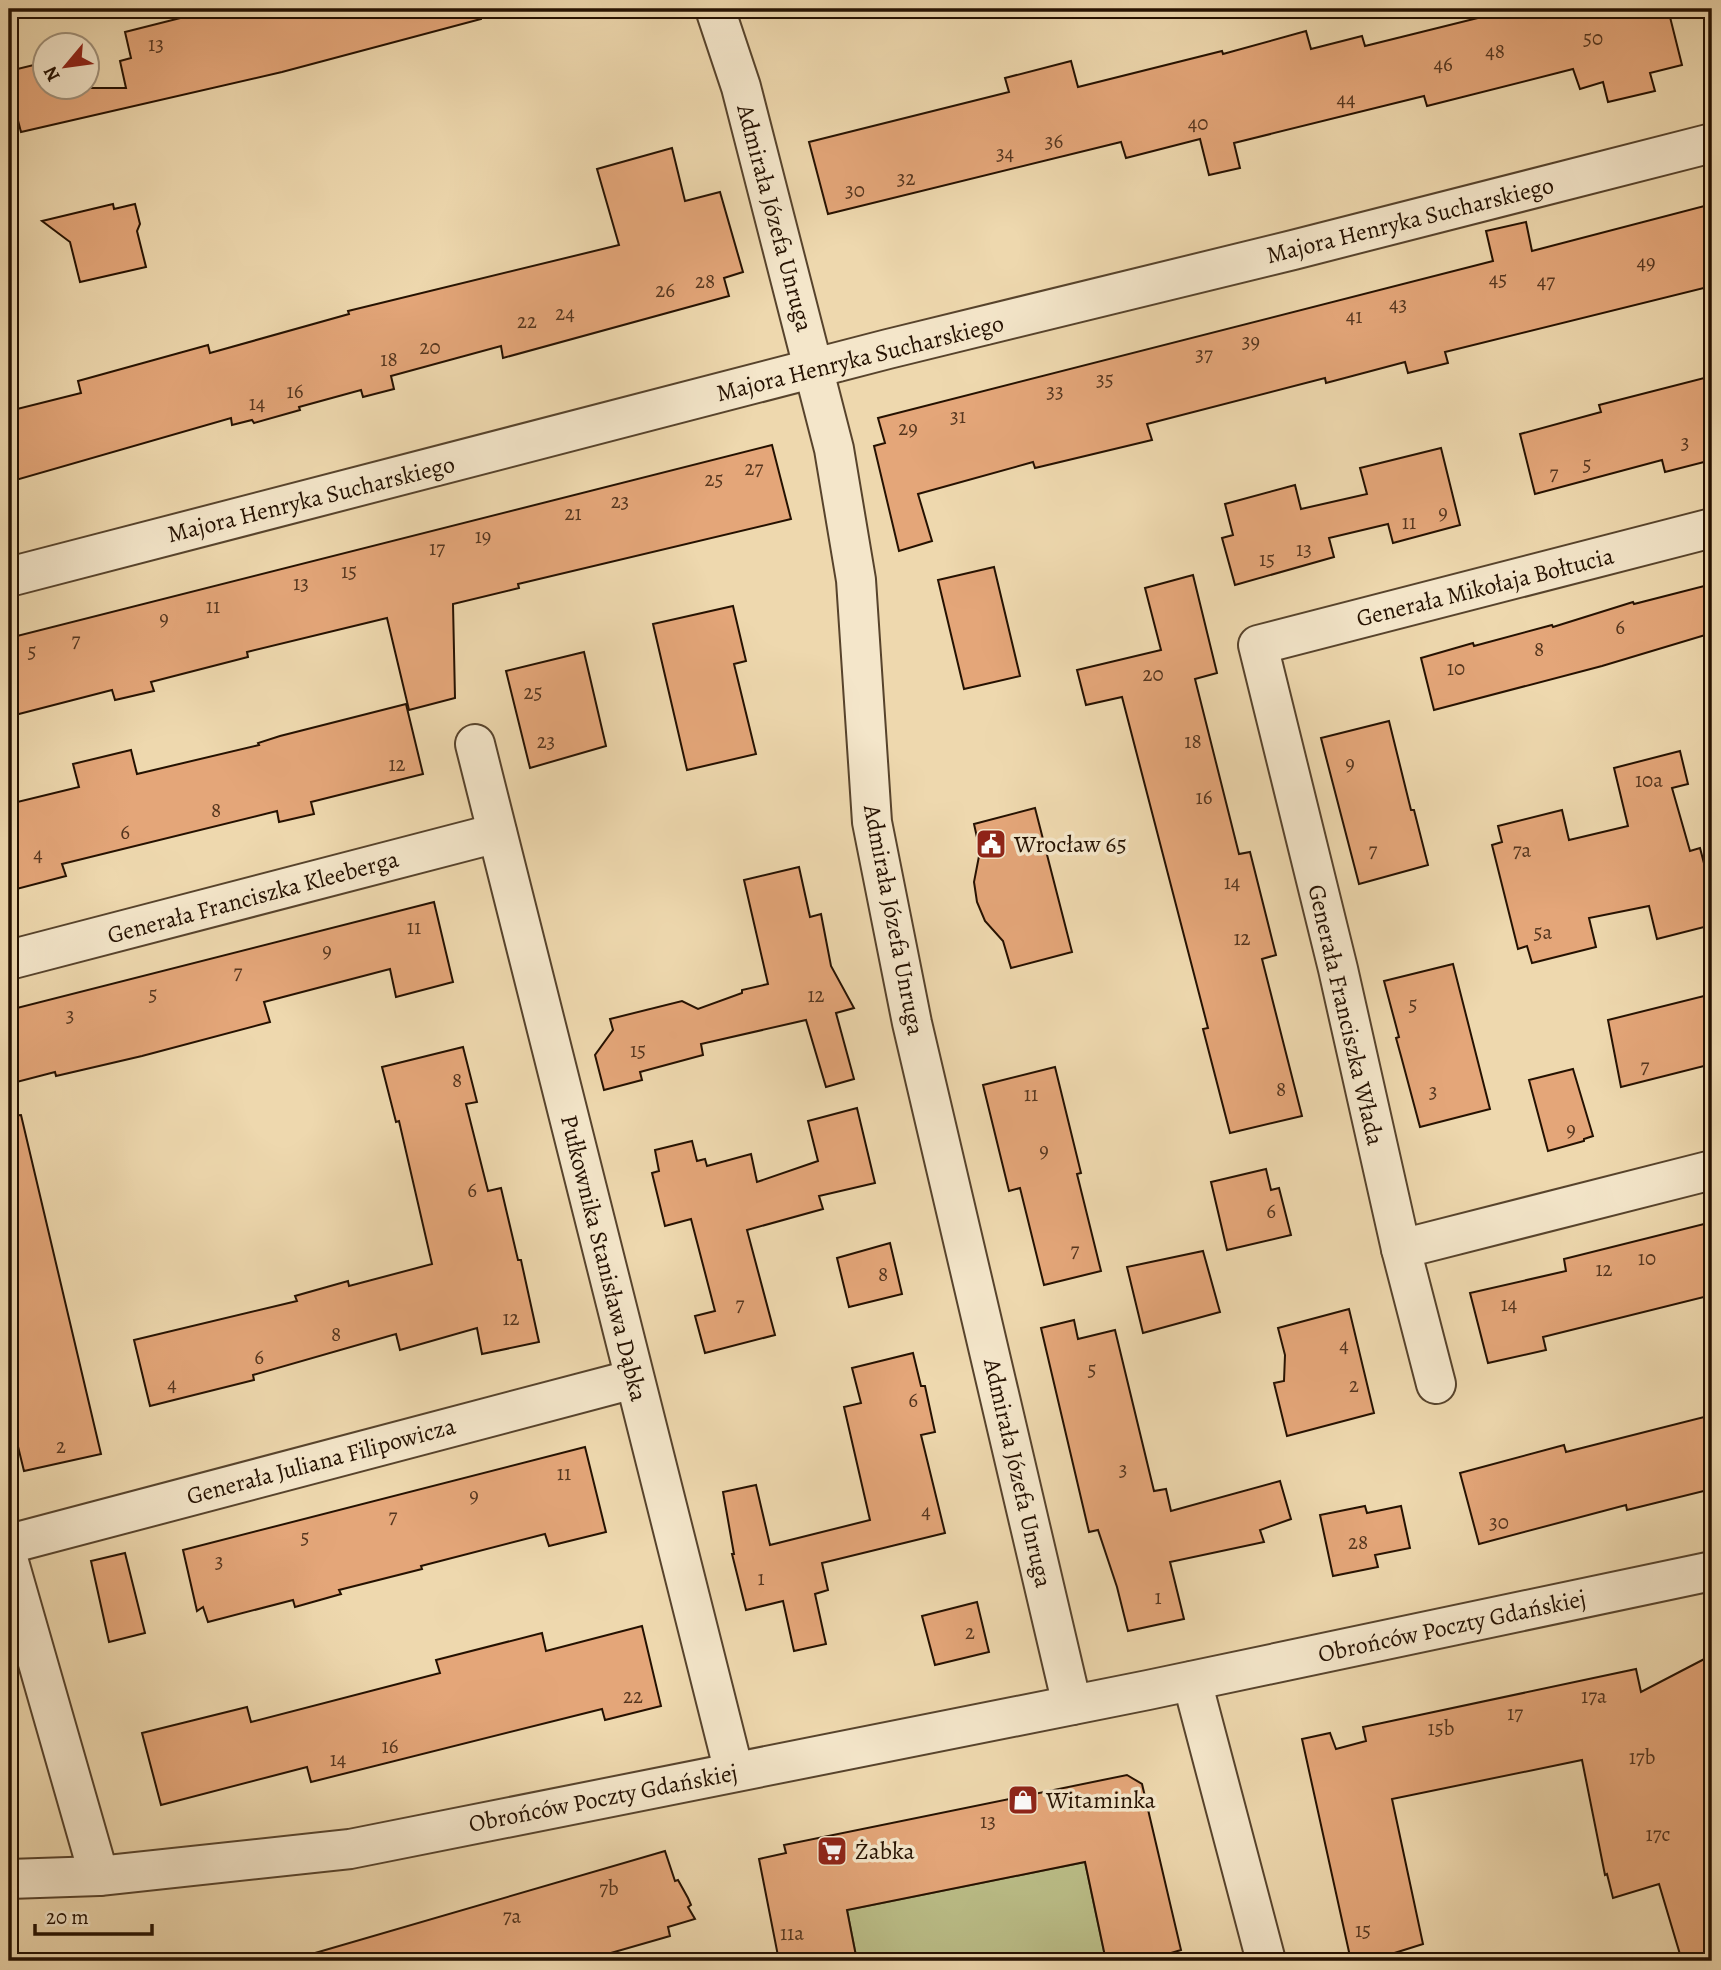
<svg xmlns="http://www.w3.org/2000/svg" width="1721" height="1970" viewBox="0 0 1721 1970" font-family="Alegreya,serif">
<rect width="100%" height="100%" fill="#eed8ae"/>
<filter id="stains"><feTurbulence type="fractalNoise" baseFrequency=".00286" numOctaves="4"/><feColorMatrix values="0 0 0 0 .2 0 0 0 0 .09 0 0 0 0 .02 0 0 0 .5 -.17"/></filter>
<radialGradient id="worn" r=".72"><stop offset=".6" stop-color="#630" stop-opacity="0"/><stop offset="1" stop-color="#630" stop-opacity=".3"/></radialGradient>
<!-- green -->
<polygon fill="#bbbe88" stroke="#706844" stroke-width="2" points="1085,1862 1106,1961 857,1961 847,1910"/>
<!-- building -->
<g fill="#e4a679" stroke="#251101" stroke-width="2">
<polygon points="216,9 480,9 481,19 282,72 21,132 9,86 9,71 46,62 46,88 126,88 120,61 131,58 125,32"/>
<polygon points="1514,9 1668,9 1682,65 1650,73 1655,91 1608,102 1603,82 1580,89 1573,69 1427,106 1424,96 1234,143 1240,168 1209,175 1200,139 1126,158 1121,142 828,214 809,142 1009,92 1005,78 1071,61 1078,87 1222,51 1223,54 1306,31 1311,49 1362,36 1365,46"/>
<polygon points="672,148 685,201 720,192 743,272 724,278 729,296 503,358 501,346 391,376 394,389 363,397 361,390 299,407 300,410 254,423 252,420 232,425 231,418 9,482 9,411 81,393 78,381 208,345 210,353 349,314 348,311 619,245 597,169"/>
<polygon points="113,204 114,209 135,204 140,224 137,231 146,267 80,282 70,242 42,221"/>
<polygon points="1712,204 1712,286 1445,352 1448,363 1408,373 1405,362 1326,383 1325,378 1147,424 1152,440 1035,468 1033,462 918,494 932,541 899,551 874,446 885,443 878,418 1493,261 1486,231 1526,222 1532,251"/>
<polygon points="1712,376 1712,460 1665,472 1662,460 1535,494 1520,434 1601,412 1599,405"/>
<polygon points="772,445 791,519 518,584 519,588 453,604 455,698 409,710 387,618 247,652 248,657 151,682 154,691 115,700 112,690 15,715 9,692 9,638"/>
<polygon points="1441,448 1460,525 1393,543 1388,524 1329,538 1334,557 1235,585 1222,538 1233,535 1225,504 1295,485 1301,509 1367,494 1360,468"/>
<polygon points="994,567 1020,676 964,689 938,580"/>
<polygon points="1193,575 1217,673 1195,679 1239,854 1250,852 1276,955 1262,959 1302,1116 1230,1133 1203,1029 1208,1028 1122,697 1086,705 1077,670 1161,650 1145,588"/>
<polygon points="1712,584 1712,633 1602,666 1434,710 1421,658 1473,643 1474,646 1552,625 1553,627 1633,602 1634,604"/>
<polygon points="733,606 746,661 734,664 756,754 687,770 653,624"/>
<polygon points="584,652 606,746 530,768 506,671"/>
<polygon points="406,704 423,774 311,802 314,814 279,822 277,811 62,864 66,876 9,891 9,804 79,787 73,764 131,750 137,774 259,745 258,743 280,736"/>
<polygon points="1389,721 1411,810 1414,810 1428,865 1359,884 1321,738"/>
<polygon points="1680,751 1688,784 1672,788 1690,851 1700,848 1712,894 1712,925 1657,939 1649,906 1589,918 1596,947 1532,963 1527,946 1518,949 1492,845 1502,842 1498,826 1562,810 1569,840 1628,826 1614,768"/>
<polygon points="1035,808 1072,952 1011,968 1003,941 985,921 977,902 974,882 980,851 974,824"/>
<polygon points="799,867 810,917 821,914 831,966 854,1008 836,1013 854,1079 826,1087 806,1020 701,1044 703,1055 640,1072 642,1080 604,1090 595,1055 613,1030 610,1019 682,1001 698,1009 742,993 742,990 768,984 744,880"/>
<polygon points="434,902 453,982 396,997 390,969 264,1002 270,1022 142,1056 56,1076 55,1072 9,1084 9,1010"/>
<polygon points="1453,964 1490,1109 1420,1127 1401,1056 1396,1038 1399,1037 1384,981"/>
<polygon points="1712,994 1712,1064 1621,1087 1608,1020"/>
<polygon points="463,1047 477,1102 466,1104 488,1191 501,1188 518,1260 521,1260 539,1342 482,1354 477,1328 400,1350 396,1334 253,1375 254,1380 150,1406 134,1340 297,1301 295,1296 348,1281 349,1286 432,1264 399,1121 396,1122 382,1067"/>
<polygon points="1055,1067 1081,1173 1077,1174 1101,1271 1044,1285 1020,1188 1009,1191 983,1085"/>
<polygon points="1573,1069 1593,1136 1584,1139 1584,1141 1548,1151 1529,1080"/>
<polygon points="857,1108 875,1183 819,1196 823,1209 747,1230 775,1335 705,1353 695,1316 715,1311 691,1219 665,1226 652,1173 659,1171 655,1150 692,1141 697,1161 705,1159 707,1166 751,1154 757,1182 818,1161 808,1121"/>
<polygon points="21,1115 101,1454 24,1471 9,1410 9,1116"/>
<polygon points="1266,1169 1271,1190 1279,1188 1291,1235 1227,1250 1211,1182"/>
<polygon points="1712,1222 1712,1295 1543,1337 1546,1350 1488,1363 1470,1293 1566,1271 1564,1259"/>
<polygon points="890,1243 902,1294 849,1307 837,1258"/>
<polygon points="1203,1251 1220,1312 1143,1333 1127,1267"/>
<polygon points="1349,1309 1374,1413 1287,1436 1274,1383 1284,1381 1285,1355 1278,1328"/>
<polygon points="1074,1320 1078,1339 1115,1330 1154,1491 1166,1489 1171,1511 1280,1481 1291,1519 1260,1530 1264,1542 1170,1562 1184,1619 1128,1631 1117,1587 1098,1530 1089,1532 1041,1328"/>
<polygon points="913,1353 921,1386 925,1386 935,1432 921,1435 945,1533 822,1563 828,1590 815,1594 826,1644 794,1651 783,1601 746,1610 732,1554 734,1554 723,1492 756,1485 770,1545 870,1520 844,1407 861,1403 852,1368"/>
<polygon points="1712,1415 1712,1489 1627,1510 1626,1505 1479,1544 1460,1473 1564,1445 1566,1452"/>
<polygon points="585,1447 606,1532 549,1546 545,1534 421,1566 422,1569 339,1590 341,1594 295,1607 293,1600 208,1622 203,1607 197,1611 183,1550"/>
<polygon points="1365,1506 1367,1513 1401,1506 1410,1548 1375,1555 1378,1567 1333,1576 1320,1515"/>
<polygon points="125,1553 145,1633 109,1642 91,1561"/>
<polygon points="977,1602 989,1652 935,1665 922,1616"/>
<polygon points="642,1626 661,1706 605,1720 602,1709 311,1782 307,1767 161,1805 142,1733 247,1707 251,1722 440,1673 436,1660 542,1633 546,1651"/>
<polygon points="1712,1655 1712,1961 1682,1961 1659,1884 1613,1898 1607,1874 1605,1875 1582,1760 1392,1799 1423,1944 1369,1961 1351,1961 1302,1739 1330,1733 1336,1749 1366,1741 1363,1727 1636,1669 1641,1692"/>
<polygon points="1127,1775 1142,1784 1181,1950 1171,1953 1172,1961 1106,1961 1085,1862 847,1910 857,1961 779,1961 759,1859 786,1853 784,1845"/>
<polygon points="665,1851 675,1881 678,1880 688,1898 691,1905 688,1907 695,1919 668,1927 670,1936 583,1961 316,1961 315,1953"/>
</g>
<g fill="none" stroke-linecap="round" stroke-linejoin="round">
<!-- minor casing -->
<g stroke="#57432c" stroke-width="42">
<g id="minor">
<polyline points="715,9 741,87 834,449 856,580 872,822 912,1023 1072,1705"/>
<polyline points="9,577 888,349 1293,250 1712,143"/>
<polyline points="475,744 734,1772"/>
<polyline points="9,960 497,833"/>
<polyline points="1401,1249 1712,1170"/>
<polyline points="1436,1384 1401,1249 1338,969 1258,645 1712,528"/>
<polyline points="9,1544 634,1379"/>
<polyline points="9,1562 99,1876"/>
<polyline points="1192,1681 1266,1961"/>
<polyline points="9,1879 99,1876 350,1849 1148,1690 1712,1571"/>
</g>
</g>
<!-- minor -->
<use href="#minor" stroke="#f4e6ca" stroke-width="38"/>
</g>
<!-- icons -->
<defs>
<g id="civic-square" transform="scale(1.575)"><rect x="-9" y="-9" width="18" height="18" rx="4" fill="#8f2418" stroke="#f4e6ca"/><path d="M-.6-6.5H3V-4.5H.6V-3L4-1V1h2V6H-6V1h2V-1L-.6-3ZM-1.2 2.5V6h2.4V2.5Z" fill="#fff"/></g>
<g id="shop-square" transform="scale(1.575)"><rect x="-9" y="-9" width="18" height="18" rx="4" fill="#8f2418" stroke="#f4e6ca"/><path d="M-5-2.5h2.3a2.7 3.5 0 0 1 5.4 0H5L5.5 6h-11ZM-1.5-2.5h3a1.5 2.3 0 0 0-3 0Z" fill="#fff"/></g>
<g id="supermarket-square" transform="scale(1.575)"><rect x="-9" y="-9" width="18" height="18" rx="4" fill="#8f2418" stroke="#f4e6ca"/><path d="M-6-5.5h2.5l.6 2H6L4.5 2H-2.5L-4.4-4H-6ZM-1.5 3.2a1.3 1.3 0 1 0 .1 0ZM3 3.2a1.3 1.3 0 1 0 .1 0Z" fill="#fff"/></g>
</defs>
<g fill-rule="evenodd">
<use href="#civic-square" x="991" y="844"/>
<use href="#shop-square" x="1023" y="1800"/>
<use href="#supermarket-square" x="832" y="1851"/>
</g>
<g text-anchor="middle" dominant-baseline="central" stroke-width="7" stroke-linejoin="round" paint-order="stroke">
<!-- number labels -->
<g font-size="21" fill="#55361f">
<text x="1593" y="38">50</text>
<text x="156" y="44">13</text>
<text x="1495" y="51">48</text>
<text x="1443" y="64">46</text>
<text x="1346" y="99">44</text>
<text x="1198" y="123">40</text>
<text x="1054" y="141">36</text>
<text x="1005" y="153">34</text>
<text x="906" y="178">32</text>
<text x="855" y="190">30</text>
<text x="1646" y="262">49</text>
<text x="1498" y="279">45</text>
<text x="705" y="281">28</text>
<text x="1546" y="281">47</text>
<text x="665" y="290">26</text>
<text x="1398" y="304">43</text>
<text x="565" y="313">24</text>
<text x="1354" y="316">41</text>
<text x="527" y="321">22</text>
<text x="1251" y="341">39</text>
<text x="430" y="347">20</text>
<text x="1204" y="354">37</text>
<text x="389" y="359">18</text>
<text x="1105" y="379">35</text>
<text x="295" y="391">16</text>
<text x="1055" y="391">33</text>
<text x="257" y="403">14</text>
<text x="958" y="416">31</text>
<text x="908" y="428">29</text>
<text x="1685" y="442">3</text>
<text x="1587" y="464">5</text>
<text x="754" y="468">27</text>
<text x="1554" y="473">7</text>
<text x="714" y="479">25</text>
<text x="620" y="501">23</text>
<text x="1443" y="512">9</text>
<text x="573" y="513">21</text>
<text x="1409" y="522">11</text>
<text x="483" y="536">19</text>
<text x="437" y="548">17</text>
<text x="1304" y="549">13</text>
<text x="1267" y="559">15</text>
<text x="349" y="571">15</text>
<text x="301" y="583">13</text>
<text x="213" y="606">11</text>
<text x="164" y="618">9</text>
<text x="1620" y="627">6</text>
<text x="76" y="640">7</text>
<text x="1539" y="649">8</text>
<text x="32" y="651">5</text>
<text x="1456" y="668">10</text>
<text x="1153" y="674">20</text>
<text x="533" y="692">25</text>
<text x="546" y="741">23</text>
<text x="1193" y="741">18</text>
<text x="1350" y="763">9</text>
<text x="397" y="764">12</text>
<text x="1649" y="780">10a</text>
<text x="1204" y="797">16</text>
<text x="216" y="810">8</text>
<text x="125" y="832">6</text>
<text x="1373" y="850">7</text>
<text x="1522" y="850">7a</text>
<text x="38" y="854">4</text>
<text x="1232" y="882">14</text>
<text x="414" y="927">11</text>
<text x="1543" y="932">5a</text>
<text x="1242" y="938">12</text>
<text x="327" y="950">9</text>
<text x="238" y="972">7</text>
<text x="153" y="994">5</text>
<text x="816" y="995">12</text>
<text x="1413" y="1004">5</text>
<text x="70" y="1015">3</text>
<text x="638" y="1050">15</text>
<text x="1645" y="1066">7</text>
<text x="457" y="1080">8</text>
<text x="1281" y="1089">8</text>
<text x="1433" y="1091">3</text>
<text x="1031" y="1094">11</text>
<text x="1571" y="1129">9</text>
<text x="1044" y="1150">9</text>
<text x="472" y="1190">6</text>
<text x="1271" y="1211">6</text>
<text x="1075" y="1250">7</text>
<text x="1647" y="1258">10</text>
<text x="1604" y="1269">12</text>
<text x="883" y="1274">8</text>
<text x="740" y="1304">7</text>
<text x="1509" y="1304">14</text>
<text x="511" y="1318">12</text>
<text x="336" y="1334">8</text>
<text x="1344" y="1345">4</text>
<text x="259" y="1357">6</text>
<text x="1092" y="1369">5</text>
<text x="172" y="1384">4</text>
<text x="1354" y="1385">2</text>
<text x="913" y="1400">6</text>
<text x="61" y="1446">2</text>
<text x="1123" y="1469">3</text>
<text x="564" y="1473">11</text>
<text x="474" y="1495">9</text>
<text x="926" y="1511">4</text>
<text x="393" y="1516">7</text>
<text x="1499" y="1522">30</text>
<text x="305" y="1537">5</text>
<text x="1358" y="1542">28</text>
<text x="219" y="1561">3</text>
<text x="761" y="1578">1</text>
<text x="1158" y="1597">1</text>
<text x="970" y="1632">2</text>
<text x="633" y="1696">22</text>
<text x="1594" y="1696">17a</text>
<text x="1515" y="1713">17</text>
<text x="1441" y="1728">15b</text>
<text x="390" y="1746">16</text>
<text x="1642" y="1757">17b</text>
<text x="338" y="1759">14</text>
<text x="988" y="1821">13</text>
<text x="1658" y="1834">17c</text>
<text x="609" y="1888">7b</text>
<text x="512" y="1916">7a</text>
<text x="1363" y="1930">15</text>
<text x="792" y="1933">11a</text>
</g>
<!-- street labels -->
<g font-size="24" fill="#251101" stroke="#f4e6ca">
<text transform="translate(775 218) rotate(75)">Admirała Józefa Unruga</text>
<text transform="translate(1410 220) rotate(-14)">Majora Henryka Sucharskiego</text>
<text transform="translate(860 358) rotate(-14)">Majora Henryka Sucharskiego</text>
<text transform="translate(311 499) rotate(-14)">Majora Henryka Sucharskiego</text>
<text transform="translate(1485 587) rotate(-14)">Generała Mikołaja Bołtucia</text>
<text transform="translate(253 897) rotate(-15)">Generała Franciszka Kleeberga</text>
<text transform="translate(894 920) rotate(79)">Admirała Józefa Unruga</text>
<text transform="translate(1346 1015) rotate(77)">Generała Franciszka Włada</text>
<text transform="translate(604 1258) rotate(76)">Pułkownika Stanisława Dąbka</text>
<text transform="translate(321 1461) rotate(-15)">Generała Juliana Filipowicza</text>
<text transform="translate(1018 1473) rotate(77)">Admirała Józefa Unruga</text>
<text transform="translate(1452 1626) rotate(-12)">Obrońców Poczty Gdańskiej</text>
<text transform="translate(603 1798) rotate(-11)">Obrońców Poczty Gdańskiej</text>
</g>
<!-- poi labels -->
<g font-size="24" fill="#251101" stroke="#f4e6ca" text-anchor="start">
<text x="1014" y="844">Wrocław 65</text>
<text x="1046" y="1800">Witaminka</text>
<text x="855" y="1851">Żabka</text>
</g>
</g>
<!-- margin -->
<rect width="1721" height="1970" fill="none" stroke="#eed8ae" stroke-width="35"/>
<rect x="10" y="10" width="1700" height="1949" fill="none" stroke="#251101" stroke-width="3.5"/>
<rect x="18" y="18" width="1686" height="1935" fill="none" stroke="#251101" stroke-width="2"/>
<!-- north arrow -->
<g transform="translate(66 66) rotate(241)"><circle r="33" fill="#f4e6ca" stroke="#a1917a" stroke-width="2"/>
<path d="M0-5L12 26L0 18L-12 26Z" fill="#8f2418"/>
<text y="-10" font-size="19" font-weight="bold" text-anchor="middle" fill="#251101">N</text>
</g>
<!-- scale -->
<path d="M35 1924v10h117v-10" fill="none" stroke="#251101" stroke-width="3.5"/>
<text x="46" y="1924" font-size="21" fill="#251101" stroke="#f4e6ca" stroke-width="5" paint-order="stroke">20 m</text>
<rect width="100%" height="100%" filter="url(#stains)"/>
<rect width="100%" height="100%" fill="url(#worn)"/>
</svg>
